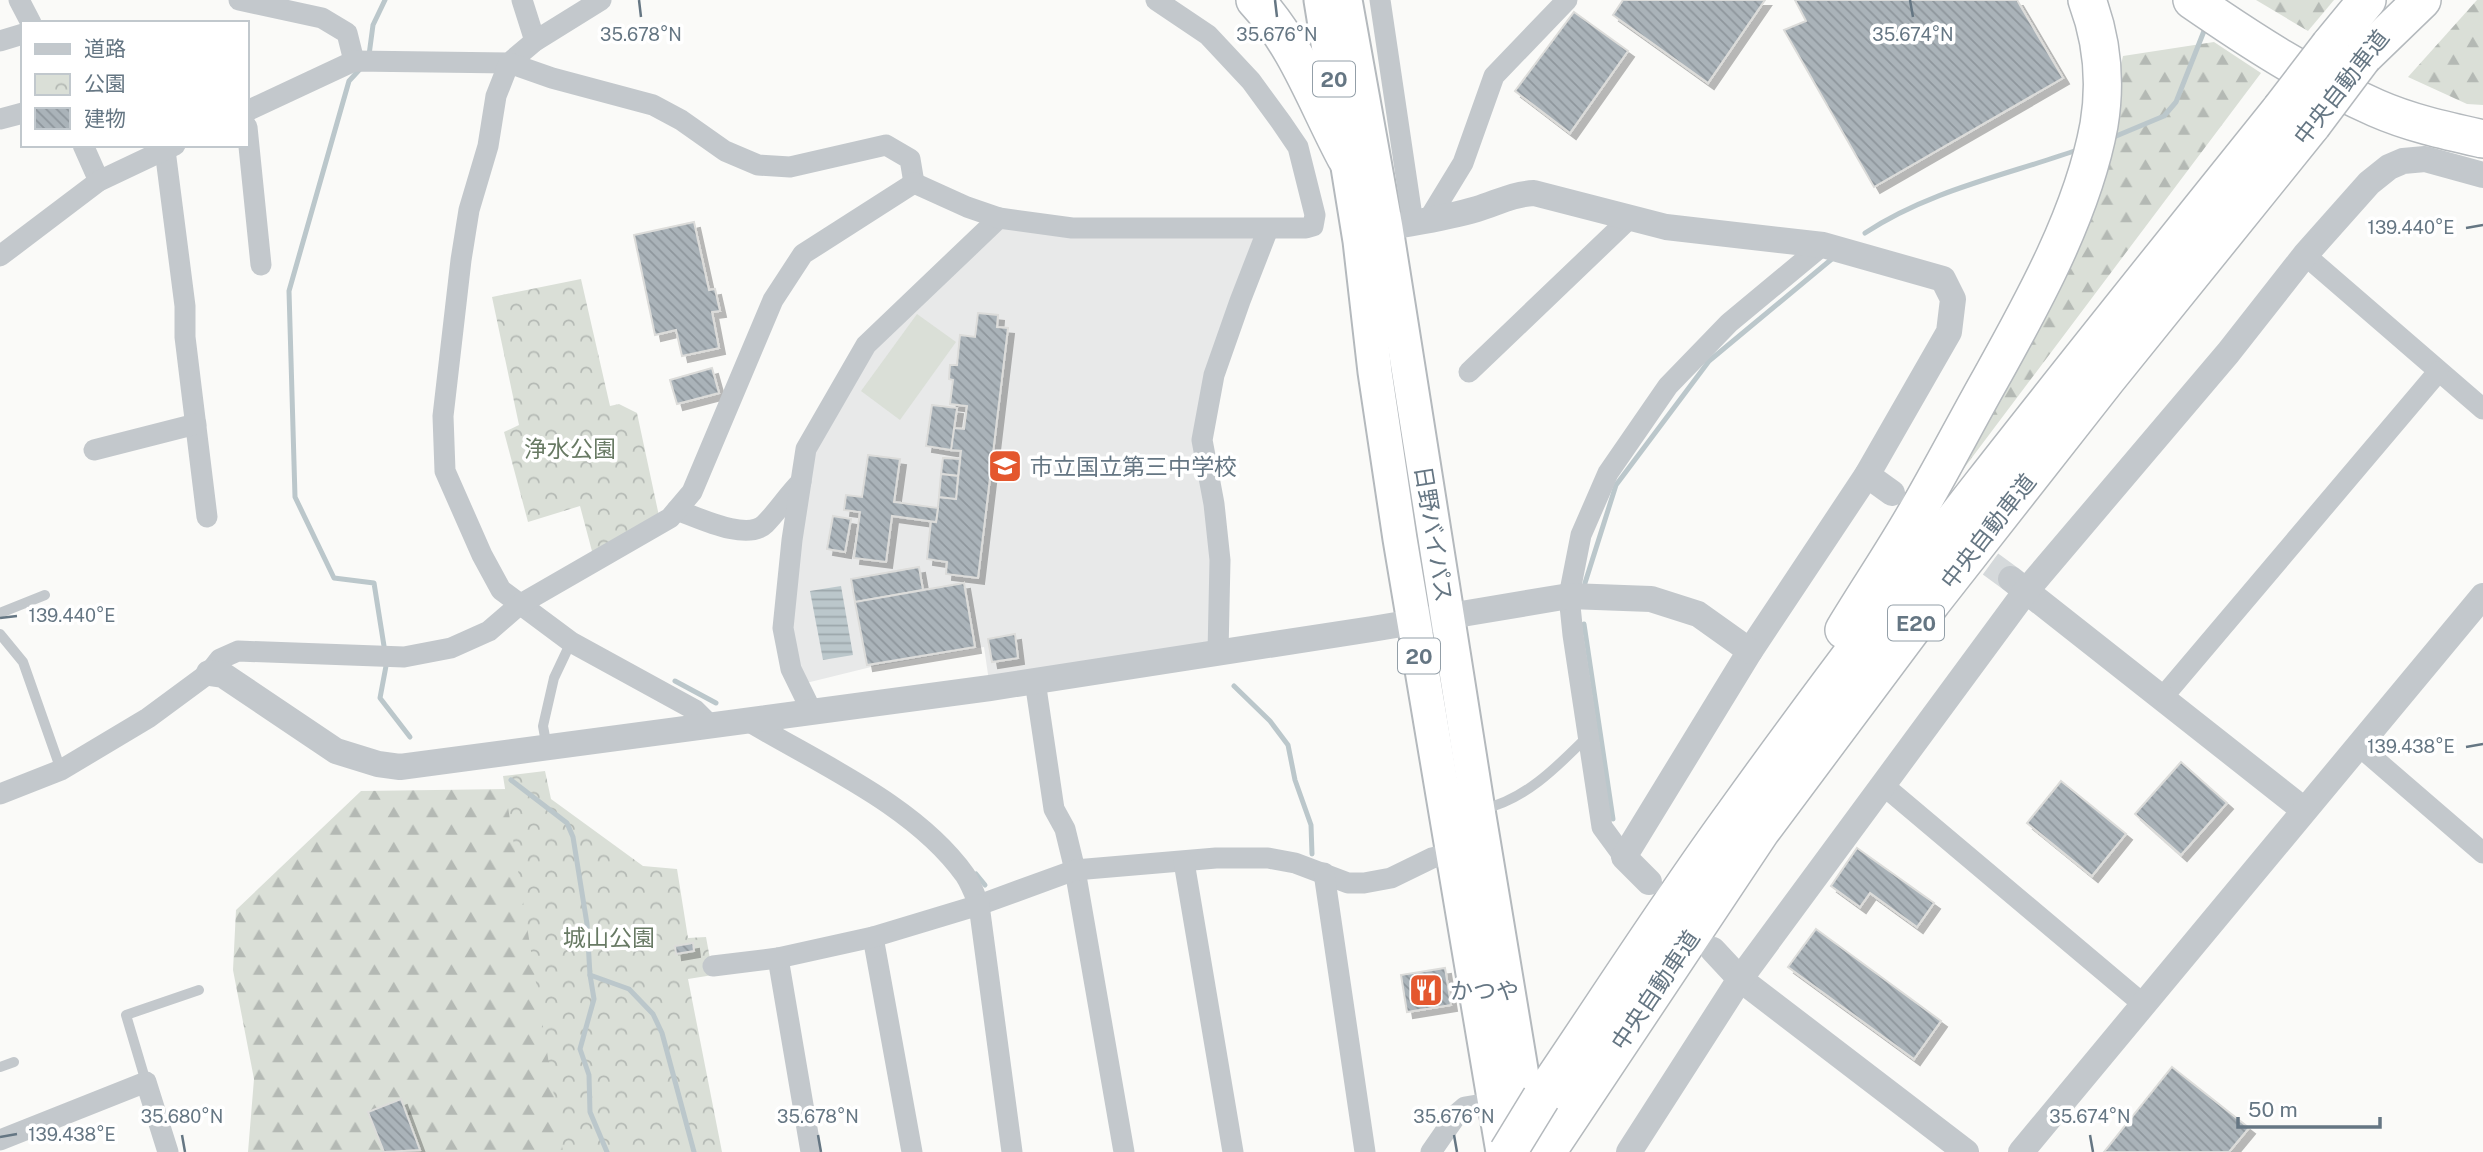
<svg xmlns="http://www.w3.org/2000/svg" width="2483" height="1152" viewBox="0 0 2483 1152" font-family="'Public Sans','Noto Sans JP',sans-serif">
<defs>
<pattern id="forest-firs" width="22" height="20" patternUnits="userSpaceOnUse" patternTransform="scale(1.75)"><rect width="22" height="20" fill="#dadfd7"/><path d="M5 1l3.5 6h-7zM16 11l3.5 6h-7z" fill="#b4b9b4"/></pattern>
<pattern id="park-crowns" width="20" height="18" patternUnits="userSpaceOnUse" patternTransform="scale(1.75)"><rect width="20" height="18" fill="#dadfd7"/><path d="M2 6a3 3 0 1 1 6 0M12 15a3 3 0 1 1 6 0" fill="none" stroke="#b4b9b4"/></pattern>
<pattern id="water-rules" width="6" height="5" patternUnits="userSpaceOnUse" patternTransform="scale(1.75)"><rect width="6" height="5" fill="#bbc7cb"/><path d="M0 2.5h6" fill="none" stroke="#9ca6aa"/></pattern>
<pattern id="building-back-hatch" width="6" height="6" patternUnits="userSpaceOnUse" patternTransform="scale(1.75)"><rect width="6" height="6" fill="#aab3b9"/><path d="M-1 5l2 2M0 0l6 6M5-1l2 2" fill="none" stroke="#8e969c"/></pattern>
<filter id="shadow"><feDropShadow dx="6" dy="6" stdDeviation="0" flood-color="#0004"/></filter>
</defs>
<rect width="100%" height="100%" fill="#fafaf8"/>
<!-- built -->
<polygon fill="#e8e9e9" points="999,218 1268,229 1202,440 1218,653 990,688 984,647 871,667 798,685 791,669 792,540 806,449 866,345"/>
<!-- forest -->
<g fill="url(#forest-firs)">
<polygon points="2256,0 2334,0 2308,31"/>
<polygon points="2477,0 2483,0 2483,105 2467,104 2408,77"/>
<polygon points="2214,42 2261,73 1937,504 2103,149 2123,56"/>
<polygon points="509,789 636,1152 248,1152 254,1079 233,970 236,910 361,791"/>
</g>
<!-- park -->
<g fill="url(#park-crowns)">
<polygon points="581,279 610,406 619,404 637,413 659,516 593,555 580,506 528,522 504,432 519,425 492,297"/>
<polygon points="545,771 551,799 643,866 677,869 688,938 706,937 713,975 688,979 722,1152 563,1152 503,776"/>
</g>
<!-- pitch -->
<polygon fill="#dadfd7" points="917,314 956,342 900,420 861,391"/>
<!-- water -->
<polygon fill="url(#water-rules)" points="841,586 853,655 823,660 810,591"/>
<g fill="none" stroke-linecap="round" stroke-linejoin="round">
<!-- stream -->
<g stroke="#bbc7cb" stroke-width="5">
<polyline points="369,55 373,25 385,0"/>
<polyline points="361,68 349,81 289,291 295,497 334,578 374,583 384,646"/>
<polyline points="2109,139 2164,116 2176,102 2204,31"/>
<path d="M1865,233c65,-43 142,-58 215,-84"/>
<polyline points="1585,583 1616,485 1709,361 1833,258"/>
<polyline points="1584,624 1613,819"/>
<polyline points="386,666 380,698 410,737"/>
<polyline points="675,681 716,703"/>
<polyline points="1234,686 1270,721 1288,745 1295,780 1311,825 1312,854"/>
<polyline points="511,780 567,823 573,837 587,924 590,975 594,999 580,1049 589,1075 590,1112 607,1152"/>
<polyline points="976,874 985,885"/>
<polyline points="590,975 629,989 653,1014 662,1033 694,1152"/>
</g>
</g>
<!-- building -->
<g fill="url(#building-back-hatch)" stroke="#dcdcda" stroke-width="2" filter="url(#shadow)">
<polygon points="1623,0 1765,0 1708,83 1613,15"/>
<polygon points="1795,0 2017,0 2063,78 1874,187 1784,30 1806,21"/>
<polygon points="1574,12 1628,51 1570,133 1515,91"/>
<polygon points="694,222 709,290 715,289 720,311 712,312 719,348 682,356 676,330 655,335 634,235"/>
<polygon points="978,313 998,315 997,327 1008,328 978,578 946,574 947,562 927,559 931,521 936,522 939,497 956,499 961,451 951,450 953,428 964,429 967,406 950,404 953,380 949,379 950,365 957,365 960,335 975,337"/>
<polygon points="712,368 719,393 677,404 670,380"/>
<polygon points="932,405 957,408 951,450 926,446"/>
<polygon points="868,455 900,459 894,502 938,508 936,522 892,516 886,562 854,558 860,512 844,510 846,495 862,497"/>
<polygon points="943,458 960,459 958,476 941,474"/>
<polygon points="941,474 958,476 956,499 939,497"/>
<polygon points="833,516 851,519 845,552 827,549"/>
<polygon points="919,567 923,590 855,602 851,579"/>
<polygon points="964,583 975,647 867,665 855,602"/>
<polygon points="1015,634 1018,658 992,662 988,639"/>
<polygon points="2181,762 2227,803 2181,855 2135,814"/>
<polygon points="2061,781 2126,834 2092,876 2027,823"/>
<polygon points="1857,848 1934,903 1917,927 1870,893 1860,907 1831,886"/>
<polygon points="1816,929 1941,1021 1914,1059 1788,967"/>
<polygon points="693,943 694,951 676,954 675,946"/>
<polygon points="1445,968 1451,1005 1407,1012 1401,975"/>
<polygon points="2172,1067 2249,1128 2229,1152 2104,1152"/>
<polygon points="401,1099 420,1150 384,1152 368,1112"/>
</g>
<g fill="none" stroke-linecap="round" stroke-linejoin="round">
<!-- tertiary-tunnel -->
<polyline stroke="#d5d9db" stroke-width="26" stroke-dasharray="26 13" stroke-linecap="butt" points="1959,541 2011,579"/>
<!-- trunk casing -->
<g stroke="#b4b9bd" stroke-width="37">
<g id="trunk">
<polyline points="1321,0 1360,241 1375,372 1400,539 1503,1152"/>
<polyline points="1345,0 1386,228 1478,810 1532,1136"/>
</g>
</g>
<!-- motorway casing -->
<g stroke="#b4b9bd" stroke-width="40">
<g id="motorway">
<path d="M1255,0c42,45 62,104 91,158"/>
<path d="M2192,0c58,40 118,79 184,108 34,15 71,23 107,31"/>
<polyline points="2330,45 2367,0"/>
<polyline points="2363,57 2422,0"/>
<path d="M1844,630c23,-38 48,-75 70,-113 27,-46 51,-93 77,-139 43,-77 92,-166 108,-253 7,-42 3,-85 -12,-125"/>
<path d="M1541,1098c64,-94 125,-190 192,-282 173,-242 361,-474 548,-707"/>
<polyline points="1547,1152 1761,831 1932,602 2107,379 2312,125"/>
</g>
</g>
<!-- service -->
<g stroke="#c3c8cc" stroke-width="10">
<polyline points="0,613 45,595"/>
<polyline points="0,634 23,662 61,770"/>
<polyline points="547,748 543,726 554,678 571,642"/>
<path d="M1483,809c42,-9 75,-43 105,-73"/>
<polyline points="0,1067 14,1062"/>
<polyline points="146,1082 126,1015 199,990"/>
</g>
<!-- minor -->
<g stroke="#c3c8cc" stroke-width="21">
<polyline points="19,0 31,23"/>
<polyline points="239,0 322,18 347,33 354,61"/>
<polyline points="522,0 535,41"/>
<polyline points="1380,0 1413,223"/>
<polyline points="0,41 23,34"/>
<polyline points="247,111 354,61 509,63 535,41 601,0"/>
<polyline points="0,119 23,113"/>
<polyline points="247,127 261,265"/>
<polyline points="83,145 99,181"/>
<polyline points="165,150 185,306 185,337 207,517"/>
<polyline points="1427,222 1463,163 1494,76 1567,0"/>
<polyline points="2305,255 2483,409"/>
<polyline points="0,256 99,181 175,145"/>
<polyline points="1469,372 1630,218"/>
<polyline points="94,450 196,424"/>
<path d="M677,510c20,7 70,32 88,14 13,-13 22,-28 36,-42"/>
<polyline points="1218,653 1220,560 1214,504 1202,440 1214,375 1240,301 1268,229"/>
<polyline points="1035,681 1054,809 1065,829 1075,870 1124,1152"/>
<polyline points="2162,698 2438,372"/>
<polyline points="812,712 791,669 783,628 792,540 806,449 866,345 999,218 1072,228 1306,228 1313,226 1315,215 1298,147 1281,122 1251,81 1208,35 1156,0"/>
<path d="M748,721c72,43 168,85 217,154 6,9 10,20 14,30l96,-35 141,-12h52l27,5 53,20h16l27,-5 41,-20 20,-5"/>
<polyline points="711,726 695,710 571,642 501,590 482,555 445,471 443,416 461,260 469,210 488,146 496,96 509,63 552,78 653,105 681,120 725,151 758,165 790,167 886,145 910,159 914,183"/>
<polyline points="2358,745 2483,853"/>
<polyline points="1883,785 2143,1004"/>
<polyline points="0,794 61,770 148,718 209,673 220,659 238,651 404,657 451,648 489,631 519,605 670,518 692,492 773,300 803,254 914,183 967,207 999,218"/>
<polyline points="1624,857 1602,827 1573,635 1569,596 1581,535 1608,473 1668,386 1729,323 1823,245"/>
<polyline points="1184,862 1233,1152"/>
<polyline points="1324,873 1365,1152"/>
<polyline points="873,937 912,1152"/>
<polyline points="778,958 811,1152"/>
<polyline points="713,966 778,958 873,937 979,905 1012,1152"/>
<polyline points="0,1140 146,1082 168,1152"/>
<polyline points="1431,1152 1458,1113 1465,1107 1495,1102"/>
</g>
<!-- tertiary -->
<g stroke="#c3c8cc" stroke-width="26">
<path d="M1386,228c31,-6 61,-10 91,-19 20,-6 35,-15 57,-16l132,34 157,18 120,34 10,20 -4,33 -82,143 -117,176 -126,206 25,25"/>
<polyline points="1867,475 1892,493"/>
<polyline points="2011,579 2304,810"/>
<polyline points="209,673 223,675 336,751 378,764 400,767 990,688 1372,629 1569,596 1651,599 1698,614 1750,651"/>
<polyline points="1713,950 1740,979 1966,1152"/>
<polyline points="1629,1152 1740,979 2026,591 2228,353 2305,255 2369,183 2389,167 2403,161 2425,159 2483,175"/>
<polyline points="2021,1152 2483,596"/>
</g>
<!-- trunk -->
<use href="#trunk" stroke="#fff" stroke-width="33"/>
<!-- motorway -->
<use href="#motorway" stroke="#fff" stroke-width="37"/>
<!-- motorway-bridge casing -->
<g stroke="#b4b9bd" stroke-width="40" stroke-linecap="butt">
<g id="motorway-bridge">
<polyline points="2281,109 2330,45"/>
<polyline points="2312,125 2363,57"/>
<polyline points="1508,1152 1541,1098"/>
</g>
</g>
<!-- motorway-bridge -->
<use href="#motorway-bridge" stroke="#fff" stroke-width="37"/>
</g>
<!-- ticks -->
<path fill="none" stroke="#657683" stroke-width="2.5" d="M639,0l2,17M1275,0l2,17M1910,0l3,17M2466,228l17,-3M0,618l17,-2M2466,747l17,-3M182,1135l3,17M818,1135l3,17M1454,1135l3,17M2090,1135l3,17M0,1137l17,-3"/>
<!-- icons -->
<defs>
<g id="school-square" transform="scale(1.75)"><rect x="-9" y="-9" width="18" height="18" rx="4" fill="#e4572e" stroke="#fff"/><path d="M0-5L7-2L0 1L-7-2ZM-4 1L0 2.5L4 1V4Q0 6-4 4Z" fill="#fff"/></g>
<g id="restaurant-square" transform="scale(1.75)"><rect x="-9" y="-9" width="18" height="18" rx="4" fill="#e4572e" stroke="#fff"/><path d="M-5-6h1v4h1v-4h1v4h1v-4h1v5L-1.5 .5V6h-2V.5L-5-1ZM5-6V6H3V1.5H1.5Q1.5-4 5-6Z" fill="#fff"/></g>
</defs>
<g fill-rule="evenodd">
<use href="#school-square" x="1005" y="466"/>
<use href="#restaurant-square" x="1426" y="990"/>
</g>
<g text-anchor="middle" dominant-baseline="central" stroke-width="7" stroke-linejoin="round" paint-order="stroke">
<!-- shield labels -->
<g fill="#fff" stroke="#939fa8" stroke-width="2">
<rect x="1313" y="61.5" width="42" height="35" rx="5"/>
<rect x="1888" y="605.5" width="56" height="35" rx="5"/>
<rect x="1398" y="638.5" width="42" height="35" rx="5"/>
</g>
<g font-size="21" font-weight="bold" fill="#657683">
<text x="1334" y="79">20</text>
<text x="1916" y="623">E20</text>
<text x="1419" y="656">20</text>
</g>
<!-- street labels -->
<g font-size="23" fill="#657683" stroke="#fff">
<text transform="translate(2341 87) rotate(-52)">中央自動車道</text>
<text transform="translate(1988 531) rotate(-52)">中央自動車道</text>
<text transform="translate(1434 534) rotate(81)">日野バイパス</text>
<text transform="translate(1655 990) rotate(-56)">中央自動車道</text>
</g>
<!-- park labels -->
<g font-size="23" fill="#687a64" stroke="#fff">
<text x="570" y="448">浄水公園</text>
<text x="609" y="937">城山公園</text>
</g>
<!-- poi labels -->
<g font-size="23" fill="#657683" stroke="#fff" text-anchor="start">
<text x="1030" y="466">市立国立第三中学校</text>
<text x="1450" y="990">かつや</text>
</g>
</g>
<g font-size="18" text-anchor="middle" fill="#657683" stroke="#fff" stroke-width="7" stroke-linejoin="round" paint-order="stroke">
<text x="641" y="41">35.678°N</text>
<text x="1277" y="41">35.676°N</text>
<text x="1913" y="41">35.674°N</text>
<text x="2411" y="234">139.440°E</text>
<text x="72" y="622">139.440°E</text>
<text x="2411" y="753">139.438°E</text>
<text x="182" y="1123">35.680°N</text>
<text x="818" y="1123">35.678°N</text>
<text x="1454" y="1123">35.676°N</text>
<text x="2090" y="1123">35.674°N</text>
<text x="72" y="1141">139.438°E</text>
</g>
<!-- legend -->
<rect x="21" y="21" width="228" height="126" fill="#ffffff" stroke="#c1c8cd" stroke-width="2"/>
<rect x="35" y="44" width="35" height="10" fill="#c3c8cc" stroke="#c1c8cd" stroke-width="2"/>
<text x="84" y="56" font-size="21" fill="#657683">道路</text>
<rect x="35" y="74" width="35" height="21" fill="url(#park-crowns)" stroke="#c1c8cd" stroke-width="2"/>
<text x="84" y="91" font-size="21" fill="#657683">公園</text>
<rect x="35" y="108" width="35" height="21" fill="url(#building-back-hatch)" stroke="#c1c8cd" stroke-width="2"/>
<text x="84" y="126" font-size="21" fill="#657683">建物</text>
<!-- scale -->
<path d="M2238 1117v10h142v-10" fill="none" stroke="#657683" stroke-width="3.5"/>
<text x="2248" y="1117" font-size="21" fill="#657683" stroke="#ffffff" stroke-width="5" paint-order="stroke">50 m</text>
</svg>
